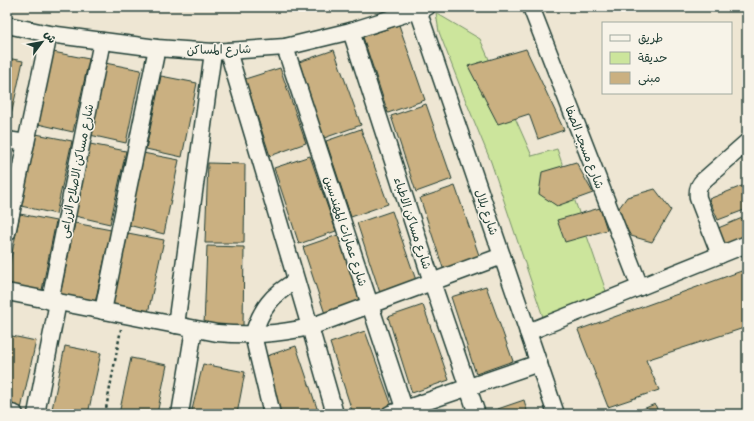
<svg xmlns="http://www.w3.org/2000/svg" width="754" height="421" viewBox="0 0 754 421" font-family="'Patrick Hand','Playpen Sans Arabic',sans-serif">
<rect width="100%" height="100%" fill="#eee6d3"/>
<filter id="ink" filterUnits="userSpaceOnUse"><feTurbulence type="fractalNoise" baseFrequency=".025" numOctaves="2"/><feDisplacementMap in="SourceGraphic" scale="8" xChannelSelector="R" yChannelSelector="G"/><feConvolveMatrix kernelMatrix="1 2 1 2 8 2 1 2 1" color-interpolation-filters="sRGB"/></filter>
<g filter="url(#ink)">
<!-- green -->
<polygon fill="#cce59c" stroke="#769168" points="436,13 480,39 532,156 557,149 607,294 544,320 491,162 463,94 439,32"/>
<!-- building -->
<g fill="#cab081" stroke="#1f3d34">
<polygon points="399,25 425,100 388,113 363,37"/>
<polygon points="526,49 564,130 538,139 529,114 498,124 468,66"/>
<polygon points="334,50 361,125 324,138 299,62"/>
<polygon points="53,52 89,59 73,132 38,124"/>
<polygon points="7,58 23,61 7,134"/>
<polygon points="105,63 141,70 126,143 90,135"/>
<polygon points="280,68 306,143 270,156 245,79"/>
<polygon points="161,76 197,83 182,157 146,149"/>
<polygon points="426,104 452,179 416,192 391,116"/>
<polygon points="361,129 388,204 351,217 326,141"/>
<polygon points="36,134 72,141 56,214 21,206"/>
<polygon points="90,144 126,151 110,224 75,216"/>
<polygon points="143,153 179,160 164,234 128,225"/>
<polygon points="310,156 336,231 299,244 274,168"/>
<polygon points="576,162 593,193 557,206 539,194 542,172"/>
<polygon points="208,163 245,164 244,243 205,243"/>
<polygon points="747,184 747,209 718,220 709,199"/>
<polygon points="455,186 481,261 445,274 420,198"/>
<polygon points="655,189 671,210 652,242 631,236 616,212 627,197"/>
<polygon points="600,208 607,230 565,242 557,220"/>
<polygon points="392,211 418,286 382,299 357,223"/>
<polygon points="20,214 56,221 41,295 7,287 7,277"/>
<polygon points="747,216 747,243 720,253 711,231"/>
<polygon points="75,223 111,230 95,303 60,295"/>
<polygon points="128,233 164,240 148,313 112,305"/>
<polygon points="338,235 361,302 325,314 303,247"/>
<polygon points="207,246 244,247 243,327 204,326"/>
<polygon points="747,269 747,327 646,360 659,390 608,407 578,330"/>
<polygon points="486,286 513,361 476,374 451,297"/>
<polygon points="423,305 449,380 412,393 388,317"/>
<polygon points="365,331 392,406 369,414 353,414 330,343"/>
<polygon points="7,335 36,341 20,414 7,411"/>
<polygon points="65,346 101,353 88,414 51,414"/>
<polygon points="296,346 319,414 279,414 261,358"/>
<polygon points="131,358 167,365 157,414 119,414"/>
<polygon points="203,364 245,372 237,414 191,414"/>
<polygon points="524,400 528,414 489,414 489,412"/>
<polygon points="655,404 659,414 631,414"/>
</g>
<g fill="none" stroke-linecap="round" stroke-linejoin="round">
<!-- minor casing -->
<g stroke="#1f3d34" stroke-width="19">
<g id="minor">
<polyline points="531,7 640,287"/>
<polyline points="418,10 556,414"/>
<polyline points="7,25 49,34 157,48 213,52 285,47 351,31 427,7"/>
<polyline points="351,31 432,282 477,414"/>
<polyline points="285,47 406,414"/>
<path d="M228,51c36,121 73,242 107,363"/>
<polyline points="7,140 26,143"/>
<polyline points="7,233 49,34"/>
<path d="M720,255l-22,-57c-1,-8 0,-13 6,-18l43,-38"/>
<path d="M7,292l210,41c34,3 60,1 93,-6l192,-71"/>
<polyline points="50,301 102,41"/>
<polyline points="103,311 157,48"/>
<polyline points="176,325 213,52"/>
<polyline points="528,332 747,244"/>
<polyline points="7,412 15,414"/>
<polyline points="36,414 58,302"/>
<polyline points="180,414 194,329"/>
<path d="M272,414l-19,-79c8,-26 19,-41 43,-54"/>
<polyline points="390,414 539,363"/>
</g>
</g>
<!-- path -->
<polyline stroke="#1f3d34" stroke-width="2.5" stroke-dasharray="3 3" stroke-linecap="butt" points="105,414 121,329"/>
<!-- minor -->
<use href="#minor" stroke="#f7f3e8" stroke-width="16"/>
</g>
</g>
<g text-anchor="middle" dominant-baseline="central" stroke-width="3" stroke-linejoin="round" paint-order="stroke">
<!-- street labels -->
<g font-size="12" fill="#1f3d34" stroke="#f7f3e8">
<text transform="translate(219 49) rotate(-1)">شارع المساكن</text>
<text transform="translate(585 147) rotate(69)">شارع مسجد الصفا</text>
<text transform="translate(76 171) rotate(-79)">شارع مساكن الاصلاح الزراعى</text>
<text transform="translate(487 212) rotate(71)">شارع بلال</text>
<text transform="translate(413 223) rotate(72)">شارع مساكن الاطباء</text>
<text transform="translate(346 231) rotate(72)">شارع عمارات المهندسين</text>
</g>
</g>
<!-- margin -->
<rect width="754" height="421" fill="none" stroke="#f7f3e8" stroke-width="24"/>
<rect x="12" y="12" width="730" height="397" fill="none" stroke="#1f3d34" stroke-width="1.5" filter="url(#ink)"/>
<!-- legend -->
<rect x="602" y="22" width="130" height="72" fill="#f7f3e8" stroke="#a1aaa0"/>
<rect x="610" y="35" width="20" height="6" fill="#f7f3e8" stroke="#a1aaa0"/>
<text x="638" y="42" font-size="12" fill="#1f3d34">طريق</text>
<rect x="610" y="52" width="20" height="12" fill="#cce59c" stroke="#a1aaa0"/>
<text x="638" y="62" font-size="12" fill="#1f3d34">حديقة</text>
<rect x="610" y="72" width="20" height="12" fill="#cab081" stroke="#a1aaa0"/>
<text x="638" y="82" font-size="12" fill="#1f3d34">مبنى</text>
<!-- north arrow -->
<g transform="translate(42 42) rotate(58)" stroke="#f7f3e8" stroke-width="3" paint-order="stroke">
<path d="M0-3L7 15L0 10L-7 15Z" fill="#1f3d34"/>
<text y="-6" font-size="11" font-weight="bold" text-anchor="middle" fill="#1f3d34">ش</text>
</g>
</svg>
